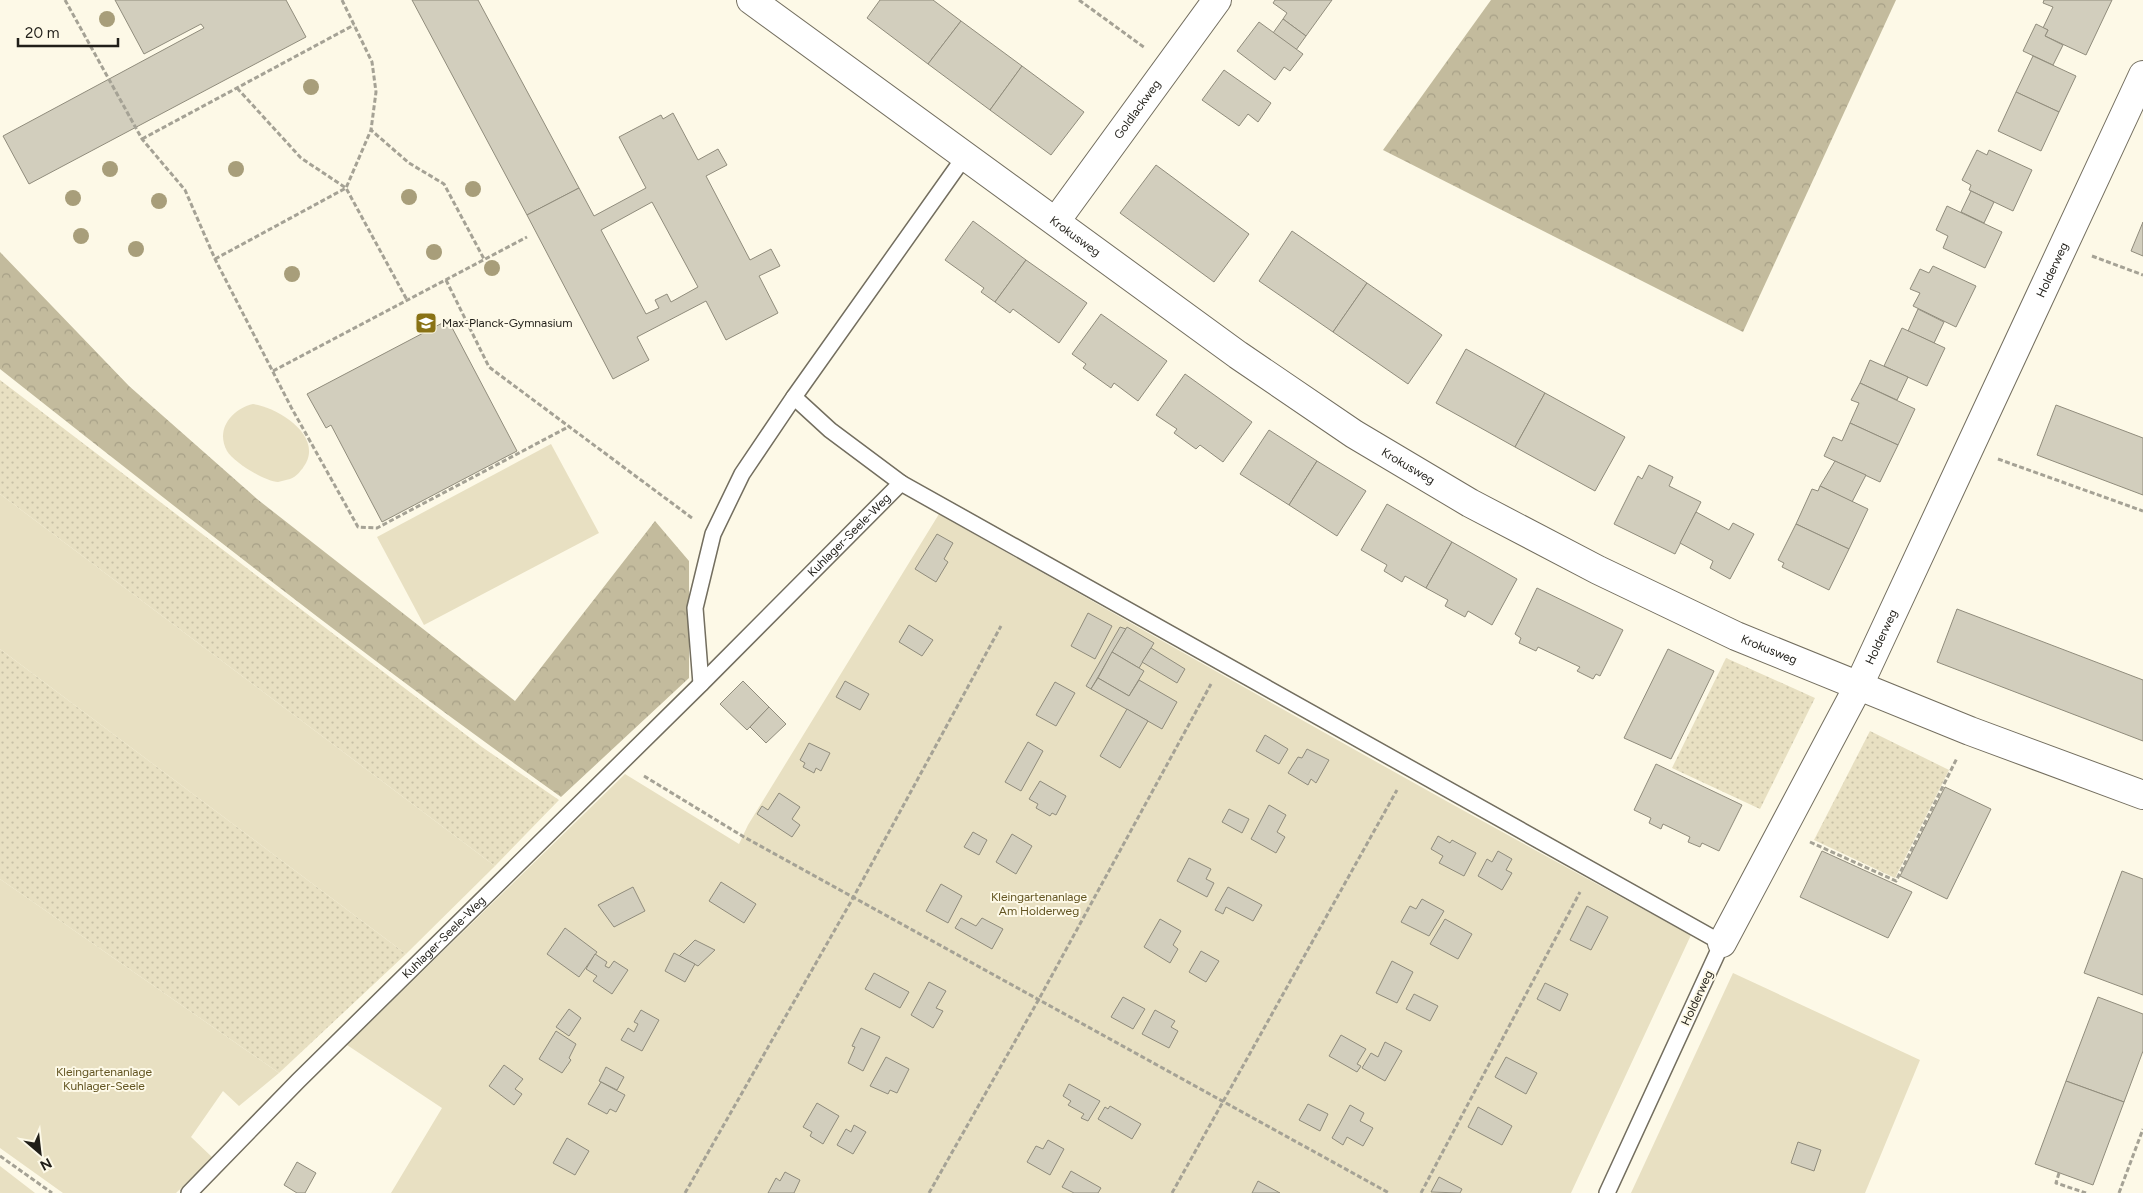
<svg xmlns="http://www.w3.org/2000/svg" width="2143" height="1193" viewBox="0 0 2143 1193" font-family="Figtree,sans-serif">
<defs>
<pattern id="grass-dots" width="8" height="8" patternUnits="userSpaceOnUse" patternTransform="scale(1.25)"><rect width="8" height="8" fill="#e8e0c2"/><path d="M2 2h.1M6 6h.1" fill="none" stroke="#c7c0a6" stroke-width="1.8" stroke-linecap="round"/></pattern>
<pattern id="forest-crowns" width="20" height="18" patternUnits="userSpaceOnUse" patternTransform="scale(1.25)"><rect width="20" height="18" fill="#c3bb9d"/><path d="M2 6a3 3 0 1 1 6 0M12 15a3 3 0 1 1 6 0" fill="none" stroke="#a7a087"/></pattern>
</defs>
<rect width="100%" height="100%" fill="#fdf9e7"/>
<!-- grass -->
<g fill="url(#grass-dots)">
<polygon points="0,380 482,747 559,800 495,866 0,494"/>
<polygon points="0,649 406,954 279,1073 0,879"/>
<polygon points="1726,658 1815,698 1760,809 1672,768"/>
<polygon points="1870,731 1949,770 1895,878 1814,840"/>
</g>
<!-- forest -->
<g fill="url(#forest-crowns)">
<polygon points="1491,0 1896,0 1743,332 1383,150"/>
<path d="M0,252l129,134 128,113 258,202 140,-180 34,40v117l-128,119c-192,-137 -376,-282 -561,-428z"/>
</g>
<!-- green -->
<g fill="#e8e0c2">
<path d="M253,404c24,3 68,30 53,59 -4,7 -10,14 -16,16 -4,1 -8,2 -12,3 -12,0 -45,-20 -51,-31 -12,-22 5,-42 26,-47z"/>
<polygon points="551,444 599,533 424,625 377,537"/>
<polygon points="0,494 495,866 406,954 0,649"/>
<path d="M939,514c250,142 499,285 752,421l-120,258h-1180l51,-85 -95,-63 278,-271 114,70 9,-19z"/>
<polygon points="0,879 279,1073 239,1106 223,1091 191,1137 213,1158 176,1193 63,1193 0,1148"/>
<polygon points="1733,973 1920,1060 1865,1193 1631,1193"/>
<polygon points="0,1166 35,1193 0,1193"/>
</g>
<!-- building -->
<g fill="#d2cebd" stroke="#908c7c" fill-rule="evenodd">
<polygon points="115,0 286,0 306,37 29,184 3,136 204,28 201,24 144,54"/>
<polygon points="412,0 478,0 579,188 527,215"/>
<polygon points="880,0 933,0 961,21 928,64 867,18"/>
<polygon points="1275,0 1332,0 1306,36 1283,19 1287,13 1273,3"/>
<polygon points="2044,0 2112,0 2086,55 2045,36 2048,30 2043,28 2053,7 2043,3"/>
<polygon points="1283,19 1306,36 1296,50 1273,33"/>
<polygon points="961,21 1022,66 990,110 928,64"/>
<polygon points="1259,22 1303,54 1290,71 1284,67 1275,80 1237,51"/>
<polygon points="2036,24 2048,30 2045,36 2063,45 2053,65 2023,51"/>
<polygon points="2033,56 2076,76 2059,112 2016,92"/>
<polygon points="1022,66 1084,112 1051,155 990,110"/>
<polygon points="1224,70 1271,103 1258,122 1248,114 1239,126 1202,100"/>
<polygon points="2016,92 2059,112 2041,151 1998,131"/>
<path d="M673,113l25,47 20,-11 9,16 -21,11 44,84 21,-11 9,17 -21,10 19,37 -52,27 -20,-39 -69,36 12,23 -36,19 -86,-164 52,-27 15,28 52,-28 -27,-51 42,-22 2,4zM652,202l46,85 -27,15 -4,-8 -12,6 4,8 -13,6 -45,-84z"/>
<polygon points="1977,150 1987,155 1989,150 2032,170 2013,211 1969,190 1971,185 1962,180"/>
<polygon points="1156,165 1249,234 1214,282 1120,213"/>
<polygon points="1971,191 1994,202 1984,223 1961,212"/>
<polygon points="1947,206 2002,232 1985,268 1943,248 1948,236 1936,230"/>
<polygon points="973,221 1026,260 995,302 981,292 984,288 945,260"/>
<polygon points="2143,222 2143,256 2131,251"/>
<polygon points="1292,231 1367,283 1333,332 1259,281"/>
<polygon points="1026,260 1087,303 1059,343 1013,309 1010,313 995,302"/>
<polygon points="1933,266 1976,286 1956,327 1913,306 1920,293 1910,289 1920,269 1929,273"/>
<polygon points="1367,283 1442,335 1408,384 1333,332"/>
<polygon points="1918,309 1944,322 1934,343 1908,331"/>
<polygon points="1101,314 1167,361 1138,401 1114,383 1111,388 1083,368 1086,364 1072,354"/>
<polygon points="448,320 517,451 382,522 331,425 326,428 307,394"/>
<polygon points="1902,328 1945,348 1927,386 1884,366"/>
<polygon points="1466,349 1545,393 1515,447 1436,403"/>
<polygon points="1870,360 1908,377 1897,400 1860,383"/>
<polygon points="1185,374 1252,422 1223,462 1200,445 1196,449 1174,433 1177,429 1156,415"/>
<polygon points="1860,383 1915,409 1898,445 1850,423 1859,403 1851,400"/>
<polygon points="1545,393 1625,437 1595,491 1515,447"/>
<polygon points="2056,405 2143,438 2143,495 2037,455"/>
<polygon points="1850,423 1898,445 1880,482 1824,456 1833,437 1842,441"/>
<polygon points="1269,430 1317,461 1289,505 1240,474"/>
<polygon points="1317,461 1366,491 1337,536 1289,505"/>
<polygon points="1835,461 1866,475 1852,502 1820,486"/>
<polygon points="1649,465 1673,477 1669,486 1701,502 1675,554 1614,524 1638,476 1642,479"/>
<polygon points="1820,486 1868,509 1849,549 1796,524 1812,489 1818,491"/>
<polygon points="1387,504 1452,542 1426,588 1405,576 1402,582 1384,571 1387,565 1361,550"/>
<polygon points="1696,512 1729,530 1733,523 1754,534 1730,579 1710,568 1713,561 1680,543"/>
<polygon points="1796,524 1849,549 1829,590 1782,567 1784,563 1778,560"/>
<polygon points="937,534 953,543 944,559 948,562 936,582 915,569"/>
<polygon points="1452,542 1517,579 1492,625 1468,611 1465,617 1445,606 1448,600 1426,588"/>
<polygon points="1537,588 1623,630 1600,676 1596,674 1593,679 1577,671 1580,667 1538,647 1536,651 1519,643 1521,638 1515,634"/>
<polygon points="1957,609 2143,680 2143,741 1937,662"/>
<polygon points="1088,613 1112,626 1095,659 1071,646"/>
<polygon points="909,625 933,640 922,656 899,642"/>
<polygon points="1120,627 1126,629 1091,689 1086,686"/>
<polygon points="1127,627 1154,643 1139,668 1112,652"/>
<polygon points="1151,648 1185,669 1177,683 1142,662"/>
<polygon points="1668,649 1714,671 1671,759 1624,738"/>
<polygon points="1112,652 1144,671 1129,696 1098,678"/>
<polygon points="1098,678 1129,696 1139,680 1177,702 1162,729 1091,689"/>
<polygon points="743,681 769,707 747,730 720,704"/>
<polygon points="845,681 869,694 860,710 836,697"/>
<polygon points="1055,682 1075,693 1056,726 1036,715"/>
<polygon points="769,707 786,724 766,743 750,727"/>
<polygon points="1127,709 1148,721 1120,768 1100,756"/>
<polygon points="1265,735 1288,749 1279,764 1256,751"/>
<polygon points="1028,742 1043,751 1021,791 1005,782"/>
<polygon points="809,743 830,753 821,771 816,768 814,773 803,767 805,763 800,760"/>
<polygon points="1307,749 1329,760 1316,783 1311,779 1308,785 1288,773 1298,757 1302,758"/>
<polygon points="1656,764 1742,805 1719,851 1702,843 1700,847 1688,842 1690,837 1663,824 1661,829 1649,823 1651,818 1634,810"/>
<polygon points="1040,781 1066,796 1056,815 1052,813 1050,816 1036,808 1038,804 1029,799"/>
<polygon points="1945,787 1991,809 1947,899 1900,876"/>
<polygon points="779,793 800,807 792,819 800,825 792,837 757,814 762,806 768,810"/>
<polygon points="1269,805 1286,815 1277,832 1285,837 1276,853 1251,839"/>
<polygon points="1229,809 1249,819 1242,833 1222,822"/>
<polygon points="973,832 987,840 979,855 964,847"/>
<polygon points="1012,834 1032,846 1016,874 996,862"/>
<polygon points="1438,836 1450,843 1452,840 1476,853 1464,876 1439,863 1443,856 1431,849"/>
<polygon points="1498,851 1512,859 1506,870 1512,873 1502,890 1478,876 1487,859 1492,862"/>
<polygon points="1822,851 1912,892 1888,938 1800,897"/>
<polygon points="1189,858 1211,869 1206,879 1214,883 1207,897 1177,881"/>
<polygon points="2122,871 2143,879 2143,995 2084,973"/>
<polygon points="721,882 756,904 744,923 709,901"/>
<polygon points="941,884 962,896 948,923 926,911"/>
<polygon points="633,887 645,911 614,927 598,905"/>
<polygon points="1228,887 1262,905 1253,921 1226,907 1223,914 1215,910"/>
<polygon points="1422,899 1444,911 1429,936 1401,922 1410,906 1416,909"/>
<polygon points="1587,906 1608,917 1591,950 1570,940"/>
<polygon points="961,918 976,926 982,918 1003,929 992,949 955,928"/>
<polygon points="1160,919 1181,931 1173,945 1178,949 1170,963 1144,947"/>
<polygon points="1445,919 1472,934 1458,959 1430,944"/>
<polygon points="565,928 597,952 579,977 547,954"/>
<polygon points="695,940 715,950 698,966 679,956"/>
<polygon points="1201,951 1219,961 1206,982 1189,972"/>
<polygon points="674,953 695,964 685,982 665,971"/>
<polygon points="595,954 607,962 605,966 609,968 614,961 628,970 612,994 593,981 597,976 586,969"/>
<polygon points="1392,961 1413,972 1397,1003 1376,993"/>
<polygon points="874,973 909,992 900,1008 865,989"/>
<polygon points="929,982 946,991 936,1008 943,1011 933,1028 911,1015"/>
<polygon points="1545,983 1568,994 1560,1011 1537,999"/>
<polygon points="1414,994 1438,1006 1430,1021 1406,1009"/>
<polygon points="1123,997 1145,1009 1133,1029 1111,1017"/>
<polygon points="2098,997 2143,1014 2143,1051 2124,1102 2066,1081"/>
<polygon points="569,1009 581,1018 569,1036 556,1027"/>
<polygon points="641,1010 659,1020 642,1051 621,1040 628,1028 634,1032 638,1024 634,1022"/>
<polygon points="1155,1010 1175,1021 1171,1027 1178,1031 1169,1048 1142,1034"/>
<polygon points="861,1028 880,1037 863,1071 848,1063 855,1047 852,1046"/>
<polygon points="556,1031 576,1044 569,1058 571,1060 562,1073 539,1059"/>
<polygon points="1341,1035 1366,1049 1357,1064 1361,1066 1357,1072 1329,1056"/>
<polygon points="1385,1042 1402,1051 1385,1081 1362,1068 1371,1053 1378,1057"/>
<polygon points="886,1057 909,1069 897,1093 890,1090 888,1094 870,1086"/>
<polygon points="1506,1057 1537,1073 1526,1094 1495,1077"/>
<polygon points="504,1065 523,1079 515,1089 522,1094 514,1105 489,1086"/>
<polygon points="606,1067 624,1077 617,1090 599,1081"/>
<polygon points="2066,1081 2124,1102 2093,1185 2035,1164"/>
<polygon points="601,1082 625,1095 616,1112 610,1109 607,1114 588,1104"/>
<polygon points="1069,1084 1100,1101 1088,1121 1081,1118 1084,1114 1068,1105 1071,1101 1063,1096"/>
<polygon points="817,1103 839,1116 823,1144 810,1136 812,1132 803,1127"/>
<polygon points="1308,1104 1328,1114 1320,1131 1299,1120"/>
<polygon points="1350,1105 1364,1113 1360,1121 1373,1128 1363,1146 1347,1137 1343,1145 1332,1138"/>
<polygon points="1110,1106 1141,1124 1132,1139 1098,1119 1105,1107 1108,1109"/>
<polygon points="1478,1107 1512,1126 1502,1145 1468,1127"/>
<polygon points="854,1125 866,1132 853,1154 837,1145 846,1129 851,1132"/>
<polygon points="567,1138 589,1151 575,1175 553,1163"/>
<polygon points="1048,1140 1064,1149 1050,1175 1027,1162 1036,1146 1043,1149"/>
<polygon points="1798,1142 1821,1150 1814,1171 1791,1163"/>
<polygon points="297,1162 316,1173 305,1193 297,1193 284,1185"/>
<polygon points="1071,1171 1101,1188 1098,1193 1074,1193 1062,1187"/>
<polygon points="785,1172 800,1180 794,1193 768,1193 776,1178 780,1181"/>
<polygon points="1439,1177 1462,1189 1460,1193 1431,1192"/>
<polygon points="1258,1181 1280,1193 1252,1193"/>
</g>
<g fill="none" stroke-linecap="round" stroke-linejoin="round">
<!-- service casing -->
<g stroke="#736e5f" stroke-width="18">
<g id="service">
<polyline points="901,483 1722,943 1607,1193"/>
<polyline points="701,684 695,608 713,534 742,474 794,397 965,156"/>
<path id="s1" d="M189,1193l109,-112 403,-397 200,-201 -71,-53 -36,-33"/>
</g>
</g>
<!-- minor casing -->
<g stroke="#736e5f" stroke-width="30">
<g id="minor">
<path id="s2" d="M751,0l487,355 116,79 116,69 128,67 138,66 234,95 173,64"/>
<path id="s3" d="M1056,221l161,-221"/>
<path id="s4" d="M1722,943l137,-258 284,-610"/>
</g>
</g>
<!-- path -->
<g stroke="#a5a295" stroke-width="3" stroke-dasharray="5 2.5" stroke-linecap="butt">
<polyline points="65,0 142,139 185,190 215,259 291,407 358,527 377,528 570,426"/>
<polyline points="342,0 372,62 376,92 371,130"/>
<polyline points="1079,0 1145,48"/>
<polyline points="237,88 301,158 346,188 407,300"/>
<polyline points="142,139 354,25"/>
<polyline points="2092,256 2143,275"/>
<polyline points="215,259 346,188 371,130 409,163 444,184 484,259"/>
<polyline points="446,280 489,367 692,518"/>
<polyline points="273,371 527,237"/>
<polyline points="1998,459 2143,511"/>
<polyline points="644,776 744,837 1389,1193"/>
<polyline points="1810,842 1896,881 1957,758"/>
<polyline points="0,1156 52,1193"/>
<polyline points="2059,1173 2056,1183 2086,1193"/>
<polyline points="685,1193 853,898 1001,626"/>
<polyline points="929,1193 1039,999 1211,684"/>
<polyline points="1172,1193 1397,790"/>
<polyline points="1421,1193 1580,892"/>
<polyline points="2119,1193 2143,1129"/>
</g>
<!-- service -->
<use href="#service" stroke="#fff" stroke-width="15"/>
<!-- minor -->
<use href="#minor" stroke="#fff" stroke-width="28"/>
</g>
<!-- trees -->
<g fill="#a89e7a">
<circle cx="107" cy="19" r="8"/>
<circle cx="311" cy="87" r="8"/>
<circle cx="110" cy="169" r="8"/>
<circle cx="236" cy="169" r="8"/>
<circle cx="473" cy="189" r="8"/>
<circle cx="409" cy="197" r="8"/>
<circle cx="73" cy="198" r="8"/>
<circle cx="159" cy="201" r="8"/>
<circle cx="81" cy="236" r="8"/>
<circle cx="136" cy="249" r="8"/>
<circle cx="434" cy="252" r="8"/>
<circle cx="492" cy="268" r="8"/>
<circle cx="292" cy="274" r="8"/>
</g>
<!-- icons -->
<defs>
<g id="school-square" transform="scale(1.125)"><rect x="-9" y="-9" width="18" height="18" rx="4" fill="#897215" stroke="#fdf9e7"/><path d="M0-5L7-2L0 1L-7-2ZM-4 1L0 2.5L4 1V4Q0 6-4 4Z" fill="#fff"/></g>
</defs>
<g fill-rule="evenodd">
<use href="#school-square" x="426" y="323"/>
</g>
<g text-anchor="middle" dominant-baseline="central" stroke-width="4" stroke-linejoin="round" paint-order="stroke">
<!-- street labels -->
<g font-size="12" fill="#211f19" stroke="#fdf9e7">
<text stroke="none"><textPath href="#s3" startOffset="138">Goldlackweg</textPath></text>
<text stroke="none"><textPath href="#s2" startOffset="401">Krokusweg</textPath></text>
<text stroke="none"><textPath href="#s4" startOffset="750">Holderweg</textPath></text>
<text stroke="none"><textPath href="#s2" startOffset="806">Krokusweg</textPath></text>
<text stroke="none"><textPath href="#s1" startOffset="932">Kuhlager-Seele-Weg</textPath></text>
<text stroke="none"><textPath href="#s4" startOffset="345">Holderweg</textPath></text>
<text stroke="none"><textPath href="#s2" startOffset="1211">Krokusweg</textPath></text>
<text stroke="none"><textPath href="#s1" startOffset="361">Kuhlager-Seele-Weg</textPath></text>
<text transform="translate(1697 998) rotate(-65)">Holderweg</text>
</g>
<!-- poi labels -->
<g font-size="12" fill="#211f19" stroke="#fdf9e7" text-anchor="start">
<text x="442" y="323">Max-Planck-Gymnasium</text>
</g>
<!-- park labels -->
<g font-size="12" fill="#625421" stroke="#fdf9e7">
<text x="1039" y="897">Kleingartenanlage<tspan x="1039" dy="14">Am Holderweg</tspan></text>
<text x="104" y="1072">Kleingartenanlage<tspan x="104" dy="14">Kuhlager-Seele</tspan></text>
</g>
</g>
<!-- north arrow -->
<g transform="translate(40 1153) rotate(152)" stroke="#fdf9e7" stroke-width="4" paint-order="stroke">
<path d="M0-4L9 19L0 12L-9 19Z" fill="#211f19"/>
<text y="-8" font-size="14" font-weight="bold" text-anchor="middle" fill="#211f19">N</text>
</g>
<!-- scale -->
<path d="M18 38v8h100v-8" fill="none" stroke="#211f19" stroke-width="2.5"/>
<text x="25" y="38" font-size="15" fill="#211f19" stroke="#fdf9e7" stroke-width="4" paint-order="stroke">20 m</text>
</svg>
